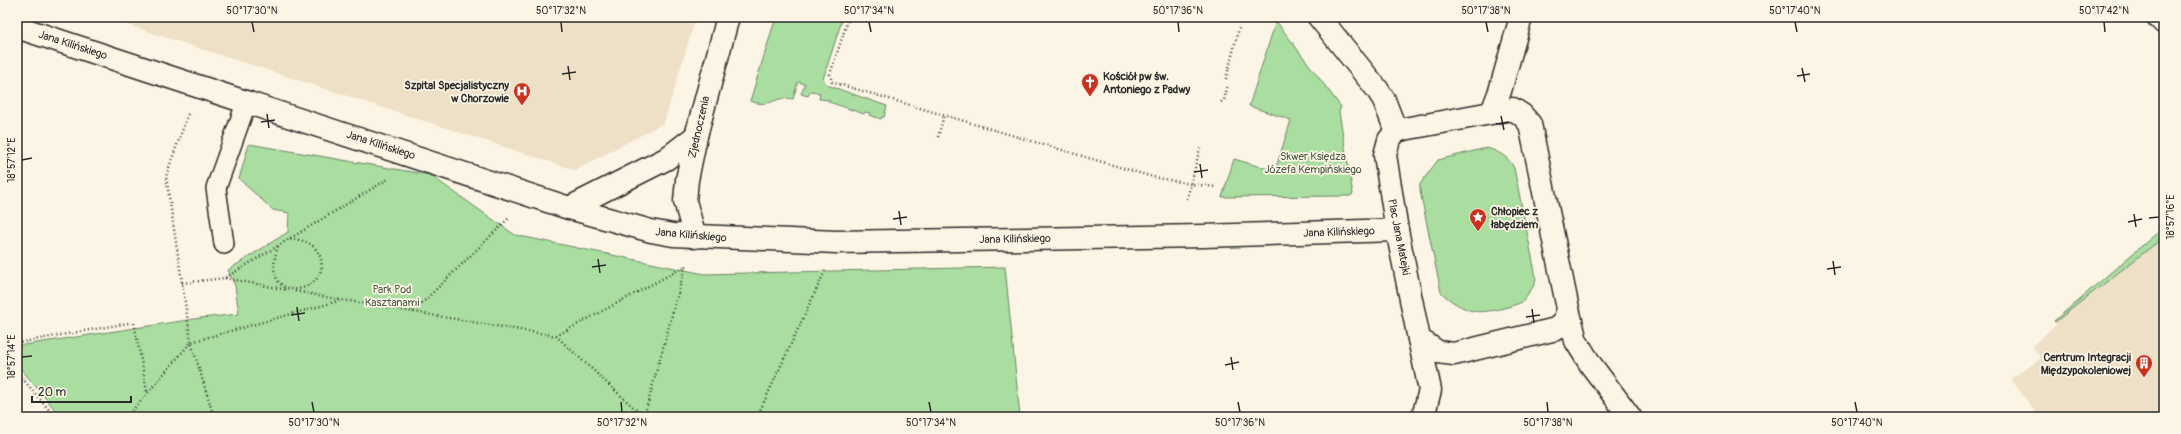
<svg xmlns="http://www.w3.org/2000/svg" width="2181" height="434" viewBox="0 0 2181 434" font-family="Pangolin,sans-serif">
<rect width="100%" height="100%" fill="#fcf5e5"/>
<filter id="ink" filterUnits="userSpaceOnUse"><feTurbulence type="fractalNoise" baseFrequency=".025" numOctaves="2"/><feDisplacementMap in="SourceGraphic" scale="8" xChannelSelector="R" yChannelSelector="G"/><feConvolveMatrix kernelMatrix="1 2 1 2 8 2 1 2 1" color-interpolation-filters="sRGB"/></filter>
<g filter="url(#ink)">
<!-- built -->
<g fill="#ede0c7">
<polygon points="103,17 696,17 664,123 575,170"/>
<polygon points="2164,227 2164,416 2039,417 2011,379 2041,358 2032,346 2057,324 2054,321"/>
</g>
<!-- green -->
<g fill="#a9dea0" stroke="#6a8466">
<path d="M776,17h67l-20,62 4,6 60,21 -3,11h-2l-1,2 -12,-4 1,-2 -5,-1 -1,2 -35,-12v-2l-10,-1 1,-6 -9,-2 -3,5 -7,-2 4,-10 -7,-2 -5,17c-20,-4 -20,10 -43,2z"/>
<polygon points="1276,21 1341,107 1339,112 1353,194 1350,196 1222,197 1234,159 1275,171 1291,120 1249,106"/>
<polygon points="249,144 430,175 515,235 704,274 1005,267 1020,417 61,417 17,364 17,346 201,318 239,314 235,286 228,270 288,232 289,213 273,210 239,179"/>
<path d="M1486,148c11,2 24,10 28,20l22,109 -1,7 -13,18c-10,5 -39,12 -49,9 -10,-2 -25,-11 -32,-19l-21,-101v-7l18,-24z"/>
<polygon points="2164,227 2164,237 2055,322 2054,321"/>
</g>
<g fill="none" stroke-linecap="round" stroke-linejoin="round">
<!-- service casing -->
<g stroke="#2b2b2b" stroke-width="22">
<polyline id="service" points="224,244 216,188 247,101"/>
</g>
<!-- minor casing -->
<g stroke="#2b2b2b" stroke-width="25">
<g id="minor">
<polyline points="1319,17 1377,89 1384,100 1396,131"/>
<polyline points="17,27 569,208 651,231 673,235 836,242 1203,236 1397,230"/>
<polygon points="1513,109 1522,115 1530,124 1568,309 1564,322 1556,329 1454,354 1438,352 1419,339 1397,230 1385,155 1389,140 1396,131 1404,129"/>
<polyline points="1492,112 1500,91 1521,17"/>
<polyline points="569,208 666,159 696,136"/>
<polyline points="695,237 685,201 687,180 696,136 728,17"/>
<polyline points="1568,309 1576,341 1591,365 1630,417"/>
<polyline points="1419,339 1430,390 1423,417"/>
</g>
</g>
<!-- tertiary casing -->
<g stroke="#2b2b2b" stroke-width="25">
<polyline id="tertiary" points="2158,17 2164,23"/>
</g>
<!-- path -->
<g stroke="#2b2b2b" stroke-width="2.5" stroke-dasharray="1 3" stroke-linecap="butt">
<polyline points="849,17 830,74 832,82 1153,177 1191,184 1216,187"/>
<polyline points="1226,79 1239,28"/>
<polyline points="1221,102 1224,100 1228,85"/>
<polyline points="188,114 166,176 191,342 214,417"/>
<polyline points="938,137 944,115"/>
<polyline points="1187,199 1200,148"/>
<path d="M278,246c-22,66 59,46 41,8 -7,-13 -17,-14 -31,-15"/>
<polyline points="225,278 288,290"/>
<polyline points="182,283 225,278 388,179"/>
<polyline points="295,291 341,300"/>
<polyline points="413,312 509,218"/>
<polyline points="556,336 684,267"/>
<polyline points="17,343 134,322 147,392"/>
<polyline points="17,372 55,417"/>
<polyline points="127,417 191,342 342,300 556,336 644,417"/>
<polyline points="644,417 686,264"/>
<polyline points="757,417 825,271"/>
</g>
<!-- service -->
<use href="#service" stroke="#fcf5e5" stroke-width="19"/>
<!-- minor -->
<use href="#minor" stroke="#fcf5e5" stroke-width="22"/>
<!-- tertiary -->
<use href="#tertiary" stroke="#fcf5e5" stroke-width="22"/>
</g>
</g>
<!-- ticks -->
<path fill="none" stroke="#2b2b2b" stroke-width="1.5" d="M252,22l2,10M561,22l1,10M869,22l2,10M1178,22l1,10M1486,22l2,10M1795,22l2,10M2104,22l1,10M568,66l2,14M1802,68l3,14M562,74l14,-2M1797,76l13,-2M267,114l2,14M1501,116l3,14M261,122l14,-2M1496,124l13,-2M22,160l10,-2M1200,164l2,14M1194,172l14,-2M899,211l2,14M2134,214l2,13M2149,218l10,-1M893,219l14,-2M2128,222l14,-3M598,259l2,14M1833,261l2,14M592,267l14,-2M1827,269l14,-2M297,307l2,14M1532,309l2,14M291,315l14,-2M1526,317l14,-2M22,357l10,-1M1231,357l2,13M1225,365l14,-3M312,402l2,10M621,402l1,10M929,402l2,10M1238,402l2,10M1547,402l1,10M1855,402l2,10"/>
<!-- icons -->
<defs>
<g id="church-pin" transform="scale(0.9)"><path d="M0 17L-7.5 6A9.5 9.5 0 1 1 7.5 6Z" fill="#c8321e" stroke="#fcf5e5"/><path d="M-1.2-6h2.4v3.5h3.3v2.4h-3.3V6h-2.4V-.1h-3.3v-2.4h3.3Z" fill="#fff"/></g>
<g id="hospital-pin" transform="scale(0.9)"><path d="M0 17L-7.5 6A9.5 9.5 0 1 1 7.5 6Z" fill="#c8321e" stroke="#fcf5e5"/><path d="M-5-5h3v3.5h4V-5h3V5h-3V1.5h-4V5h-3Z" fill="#fff"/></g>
<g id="sight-pin" transform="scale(0.9)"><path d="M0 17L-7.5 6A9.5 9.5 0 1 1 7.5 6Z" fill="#c8321e" stroke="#fcf5e5"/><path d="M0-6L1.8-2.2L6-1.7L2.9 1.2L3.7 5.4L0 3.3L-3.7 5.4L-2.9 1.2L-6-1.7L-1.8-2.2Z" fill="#fff"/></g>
<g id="building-pin" transform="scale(0.9)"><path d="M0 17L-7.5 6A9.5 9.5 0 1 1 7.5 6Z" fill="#c8321e" stroke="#fcf5e5"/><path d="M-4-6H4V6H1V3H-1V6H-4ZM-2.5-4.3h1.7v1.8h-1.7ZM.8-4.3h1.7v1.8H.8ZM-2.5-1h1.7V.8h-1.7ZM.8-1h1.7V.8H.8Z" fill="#fff"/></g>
</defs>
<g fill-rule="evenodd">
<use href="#church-pin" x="1090" y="82"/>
<use href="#hospital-pin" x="522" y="91"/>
<use href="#sight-pin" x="1478" y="217"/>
<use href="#building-pin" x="2144" y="363"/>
</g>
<g text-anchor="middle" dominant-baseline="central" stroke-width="3.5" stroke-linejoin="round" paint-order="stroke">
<!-- street labels -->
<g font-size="11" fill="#2b2b2b" stroke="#fcf5e5">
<text transform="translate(73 45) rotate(18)">Jana Kilińskiego</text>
<text transform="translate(699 127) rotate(-77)">Zjednoczenia</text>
<text transform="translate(381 145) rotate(18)">Jana Kilińskiego</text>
<text transform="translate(1339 232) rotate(-2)">Jana Kilińskiego</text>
<text transform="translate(691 235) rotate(5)">Jana Kilińskiego</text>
<text transform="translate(1399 237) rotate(79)">Plac Jana Matejki</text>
<text transform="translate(1015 239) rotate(-1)">Jana Kilińskiego</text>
</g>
<!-- poi labels -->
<g font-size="11" font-weight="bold" fill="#2b2b2b" stroke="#fcf5e5" text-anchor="start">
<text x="1103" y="76">Kościół pw św.<tspan x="1103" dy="13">Antoniego z Padwy</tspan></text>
<text x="509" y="85" text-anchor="end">Szpital Specjalistyczny<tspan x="509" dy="13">w Chorzowie</tspan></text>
<text x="1491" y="211">Chłopiec z<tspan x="1491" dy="13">łabędziem</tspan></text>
<text x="2131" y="357" text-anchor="end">Centrum Integracji<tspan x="2131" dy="13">Międzypokoleniowej</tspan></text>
</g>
<!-- park labels -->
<g font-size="11" fill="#4a5848" stroke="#fcf5e5">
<text x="1313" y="156">Skwer Księdza<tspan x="1313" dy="13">Józefa Kempińskiego</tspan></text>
<text x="392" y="289">Park Pod<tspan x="392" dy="13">Kasztanami</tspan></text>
</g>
</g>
<!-- margin -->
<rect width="2181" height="434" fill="none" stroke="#fcf5e5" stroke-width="44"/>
<!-- scale -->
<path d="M32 396v6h99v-6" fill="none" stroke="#2b2b2b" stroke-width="2"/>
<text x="38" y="396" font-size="12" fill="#2b2b2b" stroke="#fcf5e5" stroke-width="3" paint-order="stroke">20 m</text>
<rect x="22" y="22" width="2137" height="390" fill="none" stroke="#2b2b2b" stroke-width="1.5"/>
<g font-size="10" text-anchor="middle" fill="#2b2b2b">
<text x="252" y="14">50°17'30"N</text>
<text x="561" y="14">50°17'32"N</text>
<text x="869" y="14">50°17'34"N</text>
<text x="1178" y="14">50°17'36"N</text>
<text x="1486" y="14">50°17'38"N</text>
<text x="1795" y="14">50°17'40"N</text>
<text x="2104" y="14">50°17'42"N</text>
<text transform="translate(11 160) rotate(-90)" y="4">18°57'12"E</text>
<text transform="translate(2170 217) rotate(-90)" y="4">18°57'16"E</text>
<text transform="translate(11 357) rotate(-90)" y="4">18°57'14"E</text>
<text x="314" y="426">50°17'30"N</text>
<text x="622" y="426">50°17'32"N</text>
<text x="931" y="426">50°17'34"N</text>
<text x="1240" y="426">50°17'36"N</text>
<text x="1548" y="426">50°17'38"N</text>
<text x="1857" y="426">50°17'40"N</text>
</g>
</svg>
